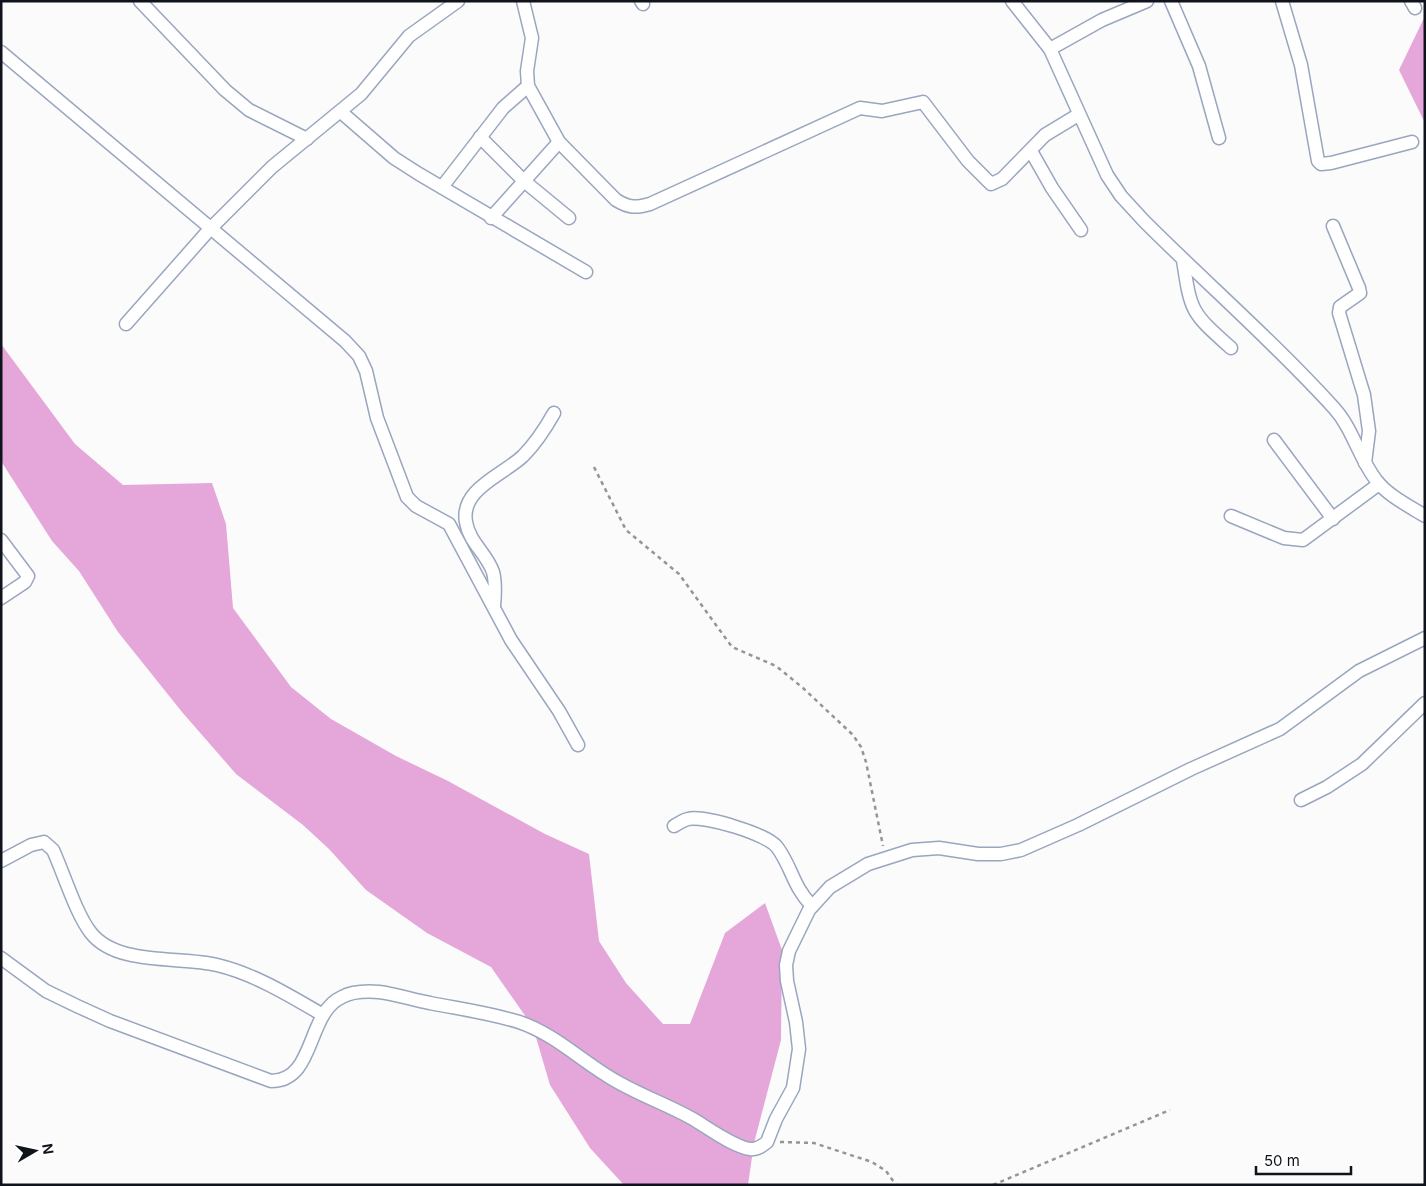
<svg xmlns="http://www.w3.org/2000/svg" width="1426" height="1186" viewBox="0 0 1426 1186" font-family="Inter,sans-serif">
<rect width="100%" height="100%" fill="#fbfbfb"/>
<!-- forest -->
<g fill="#e5a6da">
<polygon points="1425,16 1425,123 1399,70"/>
<polygon points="1,344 75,444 123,485 212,483 226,524 233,608 291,687 331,719 396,756 448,781 545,834 589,854 599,941 626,983 663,1024 690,1024 725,933 765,903 782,950 781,1040 754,1143 748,1185 624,1185 590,1148 550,1085 533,1027 491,967 427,933 366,890 329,849 303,825 236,774 182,712 118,632 79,571 52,541 1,461"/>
</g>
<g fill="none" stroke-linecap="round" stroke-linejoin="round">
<!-- minor casing -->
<g stroke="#99a6be" stroke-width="15">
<g id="minor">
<polyline points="140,1 225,90 249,110 307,139"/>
<path d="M523,1l9,37 -5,33 1,15 31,56 57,58c13,8 20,8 34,4l210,-96 22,3 41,-9 45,59 23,23 11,-5 43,-44 33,-20"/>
<polyline points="641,1 643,4"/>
<path d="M1012,1l38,48 57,126 14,21 23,25c63,63 130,121 190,187 19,21 25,50 42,72 11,15 33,26 49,36"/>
<polyline points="1171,1 1199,66 1219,138"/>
<polyline points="1282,1 1301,65 1318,161 1321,164 1331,163 1412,142"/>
<polyline points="1411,1 1415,8"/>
<polyline points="1050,49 1102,20 1147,1"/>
<polyline points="1,52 345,341 359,356 366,371 377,418 407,497 416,506 449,524 511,640 559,711 578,745"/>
<polyline points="341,112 394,158 419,174 586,272"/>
<polyline points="480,137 524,181 569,218"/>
<polyline points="1031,151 1052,188 1081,230"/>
<polyline points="442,187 503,108 528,86"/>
<polyline points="491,218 559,142"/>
<polyline points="1333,226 1359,288 1360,293 1340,307 1339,313 1364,395 1369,431 1365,463"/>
<path d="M1183,260c8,53 8,52 48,88"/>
<polyline points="126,324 209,230 272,167 361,94 409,36 458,1"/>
<polyline points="1274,440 1333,519"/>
<polyline points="1231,516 1284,538 1303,540 1379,484"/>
<polyline points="1,540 28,576 25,582 1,598"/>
<path d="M494,606c1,-11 2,-23 -1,-34 -6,-18 -24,-30 -27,-50 -6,-33 37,-47 57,-66 13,-13 22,-27 31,-43"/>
<polyline points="1301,800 1327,787 1362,764 1425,703"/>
<path d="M674,826c4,-2 9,-6 14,-7 16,-4 79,15 89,28 15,20 15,38 35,59"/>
<path d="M1,861l30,-16 13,-3 9,8c11,24 23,64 38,83 26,33 89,23 126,32 38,9 73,31 106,50"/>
<path d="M1,958l45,33 31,15 33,15 161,60c45,0 35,-68 71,-84 11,-6 24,-6 37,-5 17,2 34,8 51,11 30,6 60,10 89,19 33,11 58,35 87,53 27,18 59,28 87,44 15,9 41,28 57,30 7,1 12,-3 17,-7l9,-23 17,-31 6,-39 -3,-27 -9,-41 -1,-16 3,-14 20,-41 21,-23 38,-23 44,-14 27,-2 39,6h23l20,-4 57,-25 113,-56 89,-40 79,-58 66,-33"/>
</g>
</g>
<!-- path -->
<g stroke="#939599" stroke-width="2.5" stroke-dasharray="4 4" stroke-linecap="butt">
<polyline points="594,467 626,530 679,574 732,647 776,666 803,688 853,735 861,747 866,762 883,846"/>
<polyline points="780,1142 814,1143 872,1162 886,1171 896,1185"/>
<polyline points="993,1185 1170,1110"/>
</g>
<!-- minor -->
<use href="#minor" stroke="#fff" stroke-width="12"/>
</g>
<!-- border -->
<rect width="1426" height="1186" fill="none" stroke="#0f131c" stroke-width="5"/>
<!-- north arrow -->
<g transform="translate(35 1151) rotate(81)" stroke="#ffffff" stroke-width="4" paint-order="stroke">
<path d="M0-4L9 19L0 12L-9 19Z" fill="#0f131c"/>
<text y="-8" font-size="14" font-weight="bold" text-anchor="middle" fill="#0f131c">N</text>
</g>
<!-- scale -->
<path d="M1256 1166v8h95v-8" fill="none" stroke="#0f131c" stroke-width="2.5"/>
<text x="1264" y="1166" font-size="15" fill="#0f131c" stroke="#ffffff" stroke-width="4" paint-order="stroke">50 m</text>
</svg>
